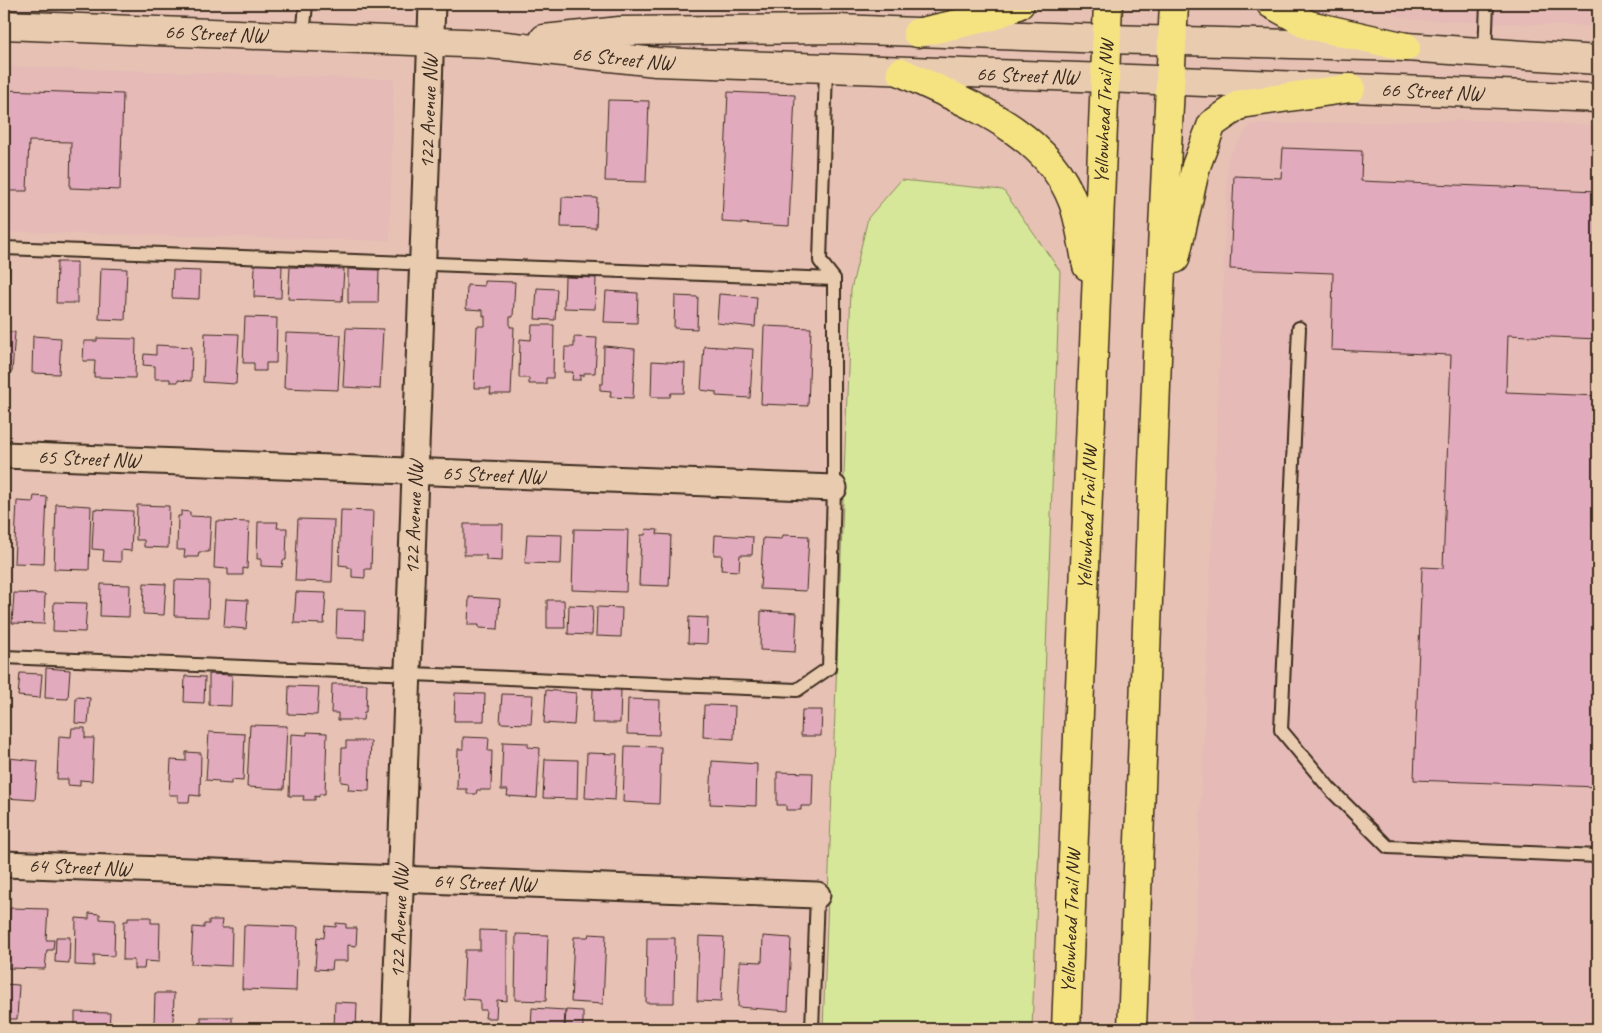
<svg xmlns="http://www.w3.org/2000/svg" width="1602" height="1033" viewBox="0 0 1602 1033" font-family="Caveat,sans-serif">
<rect width="100%" height="100%" fill="#e7c2b4"/>
<filter id="ink" filterUnits="userSpaceOnUse"><feTurbulence type="fractalNoise" baseFrequency=".02" numOctaves="2"/><feDisplacementMap in="SourceGraphic" scale="10" xChannelSelector="R" yChannelSelector="G"/><feConvolveMatrix kernelMatrix="1 2 1 2 8 2 1 2 1" color-interpolation-filters="sRGB"/></filter>
<g filter="url(#ink)">
<!-- built -->
<g fill="#e6bbb7">
<polygon points="1358,4 1598,4 1598,27 1413,20"/>
<polygon points="4,66 394,79 390,241 4,232"/>
<polygon points="1475,120 1598,125 1598,1029 1191,1029 1228,156 1251,124"/>
</g>
<!-- green -->
<polygon fill="#d6e79a" stroke="#88885c" points="901,180 1003,190 1060,271 1032,1029 823,1029 851,290 868,218"/>
<!-- building -->
<g fill="#e2aabd" stroke="#3b2a1e">
<polygon points="4,90 123,94 120,190 70,188 71,142 29,141 27,191 4,191"/>
<polygon points="728,92 795,95 789,226 722,222"/>
<polygon points="608,100 649,101 646,182 605,181"/>
<polygon points="1283,148 1362,151 1361,181 1598,191 1598,339 1508,335 1506,392 1598,396 1598,787 1414,780 1422,567 1443,568 1451,355 1331,350 1333,273 1230,269 1234,176 1281,178"/>
<polygon points="562,197 597,198 596,228 561,227"/>
<polygon points="4,261 10,262 8,294 4,294"/>
<polygon points="57,262 77,262 77,303 56,303"/>
<polygon points="255,264 282,265 281,298 254,297"/>
<polygon points="290,267 344,269 342,301 288,299"/>
<polygon points="101,268 127,269 125,320 99,319"/>
<polygon points="348,269 379,270 378,303 348,303"/>
<polygon points="173,270 200,271 199,299 172,298"/>
<polygon points="565,277 596,278 595,309 564,308"/>
<polygon points="484,281 515,282 513,317 510,317 510,327 514,327 511,394 490,394 491,388 474,388 477,326 485,326 485,316 483,316 483,310 466,309 467,285 484,286"/>
<polygon points="537,288 557,289 555,320 535,319"/>
<polygon points="606,291 638,293 637,323 604,322"/>
<polygon points="719,294 757,297 755,327 717,323"/>
<polygon points="675,296 698,297 697,329 674,328"/>
<polygon points="245,317 277,318 276,363 266,363 266,371 254,371 254,363 243,363"/>
<polygon points="532,325 554,325 553,378 546,378 546,384 529,384 529,378 519,378 520,339 531,340"/>
<polygon points="764,326 811,328 808,406 761,404"/>
<polygon points="346,328 383,329 380,389 343,387"/>
<polygon points="4,331 15,332 12,372 4,371"/>
<polygon points="205,333 239,334 236,384 203,382"/>
<polygon points="286,333 341,335 338,390 284,388"/>
<polygon points="33,336 61,338 59,374 32,373"/>
<polygon points="574,337 597,338 595,373 584,373 584,376 580,375 580,380 572,380 573,372 564,372 565,347 574,347"/>
<polygon points="97,338 136,339 135,378 94,377 95,361 83,361 84,341 97,341"/>
<polygon points="156,345 192,347 191,381 178,380 178,382 170,382 170,379 155,379 155,366 143,365 144,354 156,355"/>
<polygon points="604,346 635,349 633,398 610,397 611,391 600,390 600,384 603,384"/>
<polygon points="704,346 753,349 750,398 716,396 716,392 701,390"/>
<polygon points="652,361 685,363 684,393 671,393 670,397 651,397"/>
<polygon points="34,496 47,497 44,564 14,563 17,501 33,502"/>
<polygon points="4,497 10,498 9,513 4,513"/>
<polygon points="56,504 91,506 89,570 54,569"/>
<polygon points="137,505 169,506 168,548 144,547 144,540 136,540"/>
<polygon points="94,509 133,511 131,551 121,550 121,562 103,561 104,550 92,549"/>
<polygon points="341,510 373,511 371,569 365,569 365,578 352,577 352,568 348,568 348,566 339,565"/>
<polygon points="181,511 190,512 190,516 211,517 209,552 199,552 198,557 184,557 185,550 177,550 178,516 181,516"/>
<polygon points="298,519 334,520 332,582 295,581"/>
<polygon points="216,521 249,522 247,569 243,568 243,575 228,575 228,569 214,568"/>
<polygon points="258,522 278,522 277,528 287,528 286,560 283,560 282,567 261,566 261,559 257,559"/>
<polygon points="464,524 503,524 502,561 486,560 486,555 464,555"/>
<polygon points="574,529 628,530 626,592 572,590"/>
<polygon points="646,529 658,530 657,534 671,535 669,586 639,585 641,535 645,535"/>
<polygon points="527,534 562,535 561,564 525,563"/>
<polygon points="715,535 753,537 752,555 740,555 739,571 721,570 722,555 714,555"/>
<polygon points="783,535 809,536 806,591 760,589 763,538 782,539"/>
<polygon points="175,580 209,581 208,617 174,616"/>
<polygon points="144,583 166,584 164,615 143,614"/>
<polygon points="101,584 130,585 129,617 100,616"/>
<polygon points="296,592 326,593 324,624 294,623"/>
<polygon points="14,593 45,594 44,624 12,623"/>
<polygon points="469,597 500,599 498,629 479,628 479,625 468,625"/>
<polygon points="226,599 248,600 246,629 224,627"/>
<polygon points="547,600 564,600 565,628 547,628"/>
<polygon points="54,602 87,603 85,632 53,631"/>
<polygon points="569,605 593,606 592,635 568,634"/>
<polygon points="597,607 622,608 621,637 596,636"/>
<polygon points="337,610 365,611 364,639 336,638"/>
<polygon points="761,611 797,613 795,652 760,650"/>
<polygon points="689,617 708,618 707,644 688,643"/>
<polygon points="46,668 70,670 68,699 45,698"/>
<polygon points="20,673 42,674 40,698 18,696"/>
<polygon points="209,674 232,675 231,706 209,705"/>
<polygon points="185,676 205,677 204,703 184,702"/>
<polygon points="332,684 367,684 366,712 364,712 363,720 338,720 338,713 331,713"/>
<polygon points="289,686 319,687 317,715 288,714"/>
<polygon points="593,688 621,689 620,723 592,723"/>
<polygon points="546,690 576,693 574,725 544,723"/>
<polygon points="455,693 485,694 484,721 454,721"/>
<polygon points="502,694 533,695 531,724 500,723"/>
<polygon points="76,697 90,698 88,724 75,723"/>
<polygon points="628,699 660,700 659,735 627,734"/>
<polygon points="704,705 735,706 734,739 703,737"/>
<polygon points="802,710 822,710 821,736 801,736"/>
<polygon points="250,725 287,726 284,789 247,787"/>
<polygon points="72,728 85,728 85,738 94,738 92,781 80,780 80,786 68,785 68,779 57,779 59,736 71,737"/>
<polygon points="209,732 245,734 243,781 231,780 231,784 218,783 219,781 206,780"/>
<polygon points="307,732 327,733 325,794 319,794 319,797 315,796 315,800 303,800 304,796 289,796 291,734 307,735"/>
<polygon points="463,737 489,738 488,751 492,751 491,790 477,790 476,794 467,794 467,789 457,789 458,749 463,749"/>
<polygon points="346,741 371,741 369,791 348,790 349,783 341,782 342,748 346,748"/>
<polygon points="503,742 528,743 528,747 540,748 537,798 507,796 508,790 501,790"/>
<polygon points="625,746 661,747 659,804 623,802"/>
<polygon points="186,752 201,753 200,796 190,795 189,802 178,802 178,795 169,795 171,760 186,761"/>
<polygon points="587,753 617,754 615,800 585,798"/>
<polygon points="8,758 38,761 35,800 5,798"/>
<polygon points="545,759 578,760 577,799 543,798"/>
<polygon points="712,761 757,764 756,806 710,804"/>
<polygon points="777,772 813,773 812,806 801,806 801,810 786,810 786,805 777,805"/>
<polygon points="10,908 48,909 46,940 54,940 53,950 47,950 45,969 8,968"/>
<polygon points="89,913 100,914 100,919 115,920 114,956 94,955 94,966 75,965 76,918 89,919"/>
<polygon points="128,917 151,917 151,923 160,923 159,962 145,961 144,969 134,969 134,960 123,960 124,921 128,921"/>
<polygon points="209,920 222,920 221,928 232,928 231,966 191,964 193,927 204,928 204,924 209,924"/>
<polygon points="336,923 346,924 346,928 357,928 356,946 348,945 348,961 332,961 331,970 315,969 317,937 324,938 325,926 336,927"/>
<polygon points="244,925 298,927 296,991 242,989"/>
<polygon points="480,930 507,931 507,1001 497,1000 496,1018 485,1018 486,1010 480,1010 480,1000 463,999 465,950 480,950"/>
<polygon points="516,934 548,935 546,1001 515,1000"/>
<polygon points="589,934 606,935 603,1004 571,1002 574,937 588,937"/>
<polygon points="699,936 724,937 721,1002 697,1001"/>
<polygon points="763,936 791,938 788,1011 738,1007 740,961 762,962"/>
<polygon points="56,937 70,937 69,963 55,962"/>
<polygon points="647,938 675,938 674,1003 646,1003"/>
<polygon points="4,984 19,985 17,1019 4,1019"/>
<polygon points="155,993 174,993 173,1024 154,1024"/>
<polygon points="335,1002 357,1003 356,1029 334,1029"/>
<polygon points="532,1008 565,1010 564,1029 531,1029"/>
<polygon points="566,1010 583,1011 583,1027 565,1027"/>
<polygon points="75,1012 110,1013 109,1029 75,1029"/>
<rect x="201" y="1017" width="31" height="12"/>
</g>
<g fill="none" stroke-linecap="round" stroke-linejoin="round">
<!-- service casing -->
<g stroke="#3b2a1e" stroke-width="16">
<g id="service">
<polyline points="303,38 306,4"/>
<polyline points="1485,53 1487,4"/>
<polyline points="4,248 834,279"/>
<polyline points="1299,328 1281,730 1331,790 1388,847 1598,856"/>
<polyline points="4,657 797,690 829,668 834,488 834,279 820,261 826,69"/>
<polyline points="812,1029 817,895"/>
</g>
</g>
<!-- minor casing -->
<g stroke="#3b2a1e" stroke-width="29">
<g id="minor">
<path id="s1" d="M4,455l830,33"/>
<path id="s2" d="M4,864l813,31"/>
<path id="s3" d="M395,1029l37,-1025"/>
</g>
</g>
<!-- secondary casing -->
<g stroke="#3b2a1e" stroke-width="31">
<g id="secondary">
<path id="s4" d="M4,25l484,19 168,18 450,16 492,20"/>
<polyline points="544,39 620,31 837,29 1107,39 1406,47 1598,60"/>
</g>
</g>
<!-- trunk casing -->
<g stroke="#3b2a1e" stroke-width="31">
<g id="trunk">
<polyline points="1271,4 1309,25 1406,47"/>
<polyline points="917,33 993,16 1020,4"/>
<path d="M901,72c64,31 145,58 172,130 7,19 10,44 14,64"/>
<polyline points="1175,259 1196,166 1212,124 1241,104 1351,88"/>
<path id="s5" d="M1066,1029l42,-1025"/>
<polyline points="1132,1029 1158,331 1174,4"/>
</g>
</g>
<!-- service -->
<use href="#service" stroke="#e9ccb0" stroke-width="12"/>
<!-- minor -->
<use href="#minor" stroke="#e9ccb0" stroke-width="25"/>
<!-- secondary -->
<use href="#secondary" stroke="#e9ccb0" stroke-width="28"/>
<!-- trunk -->
<use href="#trunk" stroke="#f5e382" stroke-width="28"/>
</g>
</g>
<g text-anchor="middle" dominant-baseline="central" stroke-width="4" stroke-linejoin="round" paint-order="stroke">
<!-- street labels -->
<g font-size="21" fill="#3b2a1e" stroke="#e9ccb0">
<text stroke="none"><textPath href="#s4" startOffset="212">66 Street NW</textPath></text>
<text stroke="none"><textPath href="#s4" startOffset="620">66 Street NW</textPath></text>
<text stroke="none"><textPath href="#s4" startOffset="1025">66 Street NW</textPath></text>
<text stroke="none"><textPath href="#s4" startOffset="1430">66 Street NW</textPath></text>
<text stroke="none"><textPath href="#s3" startOffset="918">122 Avenue NW</textPath></text>
<text stroke="none"><textPath href="#s5" startOffset="918">Yellowhead Trail NW</textPath></text>
<text stroke="none"><textPath href="#s1" startOffset="85">65 Street NW</textPath></text>
<text stroke="none"><textPath href="#s1" startOffset="490">65 Street NW</textPath></text>
<text stroke="none"><textPath href="#s3" startOffset="512">122 Avenue NW</textPath></text>
<text stroke="none"><textPath href="#s5" startOffset="512">Yellowhead Trail NW</textPath></text>
<text stroke="none"><textPath href="#s2" startOffset="76">64 Street NW</textPath></text>
<text stroke="none"><textPath href="#s2" startOffset="481">64 Street NW</textPath></text>
<text stroke="none"><textPath href="#s3" startOffset="108">122 Avenue NW</textPath></text>
<text stroke="none"><textPath href="#s5" startOffset="108">Yellowhead Trail NW</textPath></text>
</g>
</g>
<!-- margin -->
<rect width="1602" height="1033" fill="none" stroke="#e9ccb0" stroke-width="20"/>
<rect x="10" y="10" width="1582" height="1013" fill="none" stroke="#3b2a1e" stroke-width="2" filter="url(#ink)"/>
</svg>
